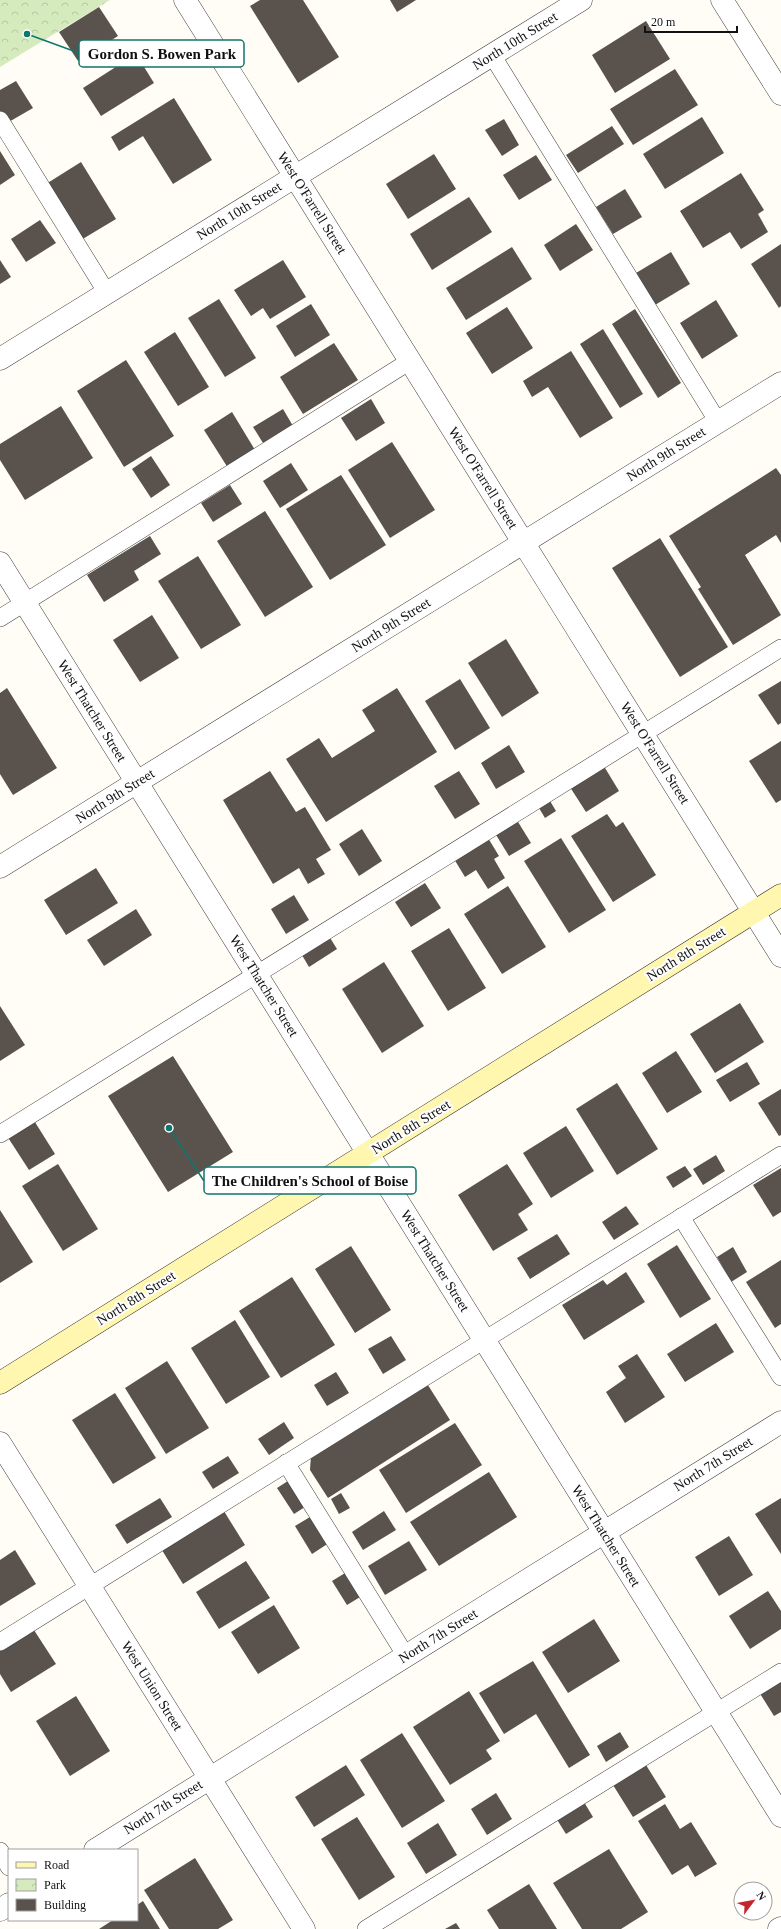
<svg xmlns="http://www.w3.org/2000/svg" width="781" height="1929" viewBox="0 0 781 1929" font-family="'Times New Roman',serif">
<defs>
<pattern id="park-crowns" width="20" height="18" patternUnits="userSpaceOnUse"><rect width="20" height="18" fill="#d5ebbd"/><path d="M2 6a3 3 0 1 1 6 0M12 15a3 3 0 1 1 6 0" fill="none" stroke="#b6c8a1"/></pattern>
</defs>
<rect width="100%" height="100%" fill="#fffdf5"/>
<!-- park -->
<polygon fill="url(#park-crowns)" points="0,0 110,0 0,67"/>
<!-- building -->
<g fill="#5a524d">
<polygon points="260,0 303,0 339,57 298,83 250,6"/>
<polygon points="390,0 416,0 397,12"/>
<polygon points="99,7 118,36 78,61 59,32"/>
<polygon points="646,21 670,59 615,93 592,55"/>
<polygon points="136,54 154,83 101,116 83,88"/>
<polygon points="675,69 698,105 633,145 610,109"/>
<polygon points="16,81 33,108 7,123 0,112 0,90"/>
<polygon points="174,98 212,160 173,184 143,136 119,151 111,137"/>
<polygon points="702,117 724,153 665,189 643,154"/>
<polygon points="504,119 519,145 502,156 485,130"/>
<polygon points="612,126 624,144 578,173 566,155"/>
<polygon points="0,151 15,175 0,185"/>
<polygon points="434,154 456,189 408,219 386,184"/>
<polygon points="536,155 552,180 519,200 503,175"/>
<polygon points="81,162 116,219 81,240 46,184"/>
<polygon points="741,173 764,210 758,214 768,232 741,249 730,232 703,248 680,211"/>
<polygon points="625,189 642,217 613,234 596,207"/>
<polygon points="469,197 492,232 432,270 410,234"/>
<polygon points="40,220 56,243 26,262 11,239"/>
<polygon points="576,224 593,250 560,271 544,245"/>
<polygon points="781,244 781,306 779,308 751,264"/>
<polygon points="512,247 532,279 466,320 446,288"/>
<polygon points="671,252 690,284 655,305 636,273"/>
<polygon points="0,260 11,277 0,284"/>
<polygon points="283,260 306,297 270,319 263,308 251,316 234,290"/>
<polygon points="219,299 256,358 225,377 188,318"/>
<polygon points="716,300 738,336 702,359 680,323"/>
<polygon points="311,304 330,335 295,357 276,326"/>
<polygon points="507,307 533,348 492,374 466,333"/>
<polygon points="635,309 681,383 658,398 612,324"/>
<polygon points="603,329 643,394 620,408 580,344"/>
<polygon points="175,332 209,387 178,406 144,352"/>
<polygon points="334,343 358,380 303,414 280,377"/>
<polygon points="571,351 613,418 580,438 548,387 532,397 523,381"/>
<polygon points="126,360 174,436 124,467 77,391"/>
<polygon points="371,399 385,423 356,441 341,418"/>
<polygon points="61,406 93,458 25,500 0,460 0,444"/>
<polygon points="283,409 293,426 263,443 253,427"/>
<polygon points="232,412 255,450 228,468 204,430"/>
<polygon points="392,442 435,510 390,538 348,470"/>
<polygon points="151,456 170,485 151,498 132,469"/>
<polygon points="291,463 308,490 280,508 263,481"/>
<polygon points="776,468 781,475 781,543 776,535 745,555 781,615 733,645 698,589 701,587 669,536"/>
<polygon points="341,475 386,545 330,580 286,509"/>
<polygon points="230,485 242,504 213,522 201,503"/>
<polygon points="265,511 313,587 265,617 217,541"/>
<polygon points="150,536 161,554 134,571 139,580 104,602 87,575"/>
<polygon points="660,538 728,647 680,677 612,568"/>
<polygon points="198,556 241,625 201,649 158,581"/>
<polygon points="152,615 179,658 140,682 113,640"/>
<polygon points="506,639 539,693 502,717 468,663"/>
<polygon points="460,679 490,728 455,750 425,701"/>
<polygon points="781,681 781,723 778,725 758,695"/>
<polygon points="7,688 57,768 13,795 0,774 0,693"/>
<polygon points="397,688 437,752 326,822 286,759 319,738 332,758 375,731 362,710"/>
<polygon points="781,741 781,800 776,803 749,761"/>
<polygon points="509,745 525,772 496,789 481,763"/>
<polygon points="602,763 619,791 586,812 568,784"/>
<polygon points="270,771 296,812 305,807 331,850 316,859 325,874 308,884 299,868 273,884 223,800"/>
<polygon points="459,771 480,804 455,819 434,786"/>
<polygon points="547,796 556,811 545,818 536,803"/>
<polygon points="607,814 616,827 623,822 656,875 613,902 571,836"/>
<polygon points="515,817 531,843 509,856 493,830"/>
<polygon points="362,829 382,861 359,876 339,844"/>
<polygon points="485,833 499,856 494,859 505,878 488,889 476,870 465,877 451,854"/>
<polygon points="561,838 606,910 569,933 524,861"/>
<polygon points="96,868 118,903 66,935 44,900"/>
<polygon points="425,883 441,908 411,927 395,902"/>
<polygon points="508,886 546,947 502,974 464,914"/>
<polygon points="294,895 309,920 286,934 271,909"/>
<polygon points="136,909 152,935 104,966 87,940"/>
<polygon points="449,928 486,988 448,1011 411,951"/>
<polygon points="327,933 337,949 309,967 299,950"/>
<polygon points="384,962 424,1026 382,1053 342,989"/>
<polygon points="740,1003 764,1042 715,1073 690,1034"/>
<polygon points="0,1006 25,1045 0,1061"/>
<polygon points="676,1051 702,1092 667,1113 642,1073"/>
<polygon points="173,1056 233,1152 168,1192 108,1096"/>
<polygon points="747,1062 760,1084 730,1102 716,1080"/>
<polygon points="617,1083 658,1149 617,1175 576,1109"/>
<polygon points="781,1089 781,1135 779,1136 758,1103"/>
<polygon points="33,1119 55,1154 29,1170 7,1136"/>
<polygon points="566,1126 594,1171 551,1198 523,1153"/>
<polygon points="716,1155 725,1171 703,1185 693,1169"/>
<polygon points="58,1164 98,1229 63,1251 22,1186"/>
<polygon points="507,1164 533,1204 518,1214 528,1230 493,1251 458,1195"/>
<polygon points="685,1166 692,1176 673,1188 666,1177"/>
<polygon points="781,1168 781,1212 773,1217 753,1185"/>
<polygon points="626,1206 639,1224 614,1240 602,1222"/>
<polygon points="0,1210 33,1262 0,1283"/>
<polygon points="557,1234 570,1254 530,1279 517,1258"/>
<polygon points="677,1245 711,1299 680,1318 647,1264"/>
<polygon points="351,1246 391,1310 355,1333 315,1269"/>
<polygon points="733,1247 747,1272 731,1282 717,1257"/>
<polygon points="781,1260 781,1324 775,1328 746,1282"/>
<polygon points="626,1272 645,1302 584,1340 562,1305 603,1280 607,1285"/>
<polygon points="292,1277 335,1345 281,1378 239,1311"/>
<polygon points="235,1320 270,1377 226,1404 191,1348"/>
<polygon points="716,1323 734,1352 685,1382 667,1354"/>
<polygon points="391,1336 406,1360 383,1374 368,1349"/>
<polygon points="637,1354 665,1397 625,1423 606,1392 626,1378 618,1366"/>
<polygon points="167,1361 209,1428 166,1454 125,1388"/>
<polygon points="336,1372 349,1393 327,1406 314,1385"/>
<polygon points="426,1382 450,1420 328,1498 310,1470 311,1455"/>
<polygon points="115,1393 156,1458 113,1484 72,1420"/>
<polygon points="284,1422 294,1438 269,1455 258,1439"/>
<polygon points="455,1423 482,1465 406,1513 379,1470"/>
<polygon points="228,1456 239,1473 213,1489 202,1472"/>
<polygon points="489,1472 517,1517 439,1566 410,1522"/>
<polygon points="291,1479 308,1505 294,1514 277,1488"/>
<polygon points="341,1493 350,1508 339,1514 331,1499"/>
<polygon points="160,1498 172,1517 127,1544 115,1525"/>
<polygon points="781,1498 781,1554 755,1514"/>
<polygon points="222,1508 245,1545 183,1584 160,1547"/>
<polygon points="384,1511 396,1530 363,1550 352,1532"/>
<polygon points="315,1514 332,1541 312,1554 295,1526"/>
<polygon points="729,1536 753,1575 719,1596 695,1557"/>
<polygon points="409,1541 427,1570 385,1595 368,1566"/>
<polygon points="15,1550 36,1584 0,1606 0,1560"/>
<polygon points="246,1561 270,1598 219,1629 196,1592"/>
<polygon points="350,1570 365,1594 347,1605 332,1581"/>
<polygon points="768,1591 781,1611 781,1629 750,1649 729,1616"/>
<polygon points="274,1605 300,1648 258,1674 231,1632"/>
<polygon points="594,1619 620,1661 568,1693 542,1652"/>
<polygon points="32,1627 56,1664 11,1692 0,1674 0,1647"/>
<polygon points="533,1661 590,1755 569,1768 536,1714 504,1734 479,1693"/>
<polygon points="781,1678 781,1712 774,1716 759,1692"/>
<polygon points="469,1691 500,1741 486,1750 492,1759 450,1785 413,1727"/>
<polygon points="76,1696 110,1751 70,1776 36,1721"/>
<polygon points="620,1732 629,1747 606,1762 597,1746"/>
<polygon points="402,1733 445,1801 402,1828 360,1760"/>
<polygon points="346,1765 365,1795 314,1827 295,1797"/>
<polygon points="646,1765 666,1797 633,1817 613,1785"/>
<polygon points="496,1793 512,1819 487,1835 471,1809"/>
<polygon points="584,1802 593,1817 566,1834 556,1818"/>
<polygon points="665,1804 680,1829 691,1822 717,1864 695,1877 688,1865 672,1875 638,1821"/>
<polygon points="357,1817 395,1877 359,1900 321,1839"/>
<polygon points="438,1823 457,1855 426,1874 407,1843"/>
<polygon points="609,1849 648,1912 621,1929 582,1929 553,1883"/>
<polygon points="195,1858 233,1920 218,1929 169,1929 144,1890"/>
<polygon points="529,1884 557,1929 499,1929 487,1910"/>
<polygon points="143,1901 160,1929 99,1929 113,1920 137,1920 137,1905"/>
<polygon points="456,1923 460,1929 445,1929"/>
</g>
<g fill="none" stroke-linecap="round" stroke-linejoin="round">
<!-- lane casing -->
<g stroke="#444" stroke-width="18">
<g id="lane">
<polyline points="492,55 718,422"/>
<polyline points="0,120 107,293"/>
<polyline points="0,618 410,361"/>
<polyline points="0,1134 781,648"/>
<polyline points="681,1217 781,1377"/>
<polyline points="286,1463 406,1656"/>
<polyline points="0,1642 781,1155"/>
<polyline points="0,1851 9,1867"/>
<polyline points="366,1929 781,1672"/>
</g>
</g>
<!-- street casing -->
<g stroke="#444" stroke-width="23">
<g id="street">
<polyline points="185,0 781,956"/>
<polyline points="722,0 781,94"/>
<polyline points="0,359 581,0"/>
<polyline points="0,563 781,1816"/>
<polyline points="0,867 781,383"/>
<polyline points="0,1443 304,1929"/>
<polyline points="95,1850 781,1422"/>
<polyline points="0,1910 9,1904"/>
<polyline points="779,1929 781,1928"/>
</g>
</g>
<!-- secondary casing -->
<g stroke="#333" stroke-width="23">
<polyline id="secondary" points="0,1383 781,895"/>
</g>
<!-- lane -->
<use href="#lane" stroke="#fff" stroke-width="17"/>
<!-- street -->
<use href="#street" stroke="#fff" stroke-width="22"/>
<!-- secondary -->
<use href="#secondary" stroke="#fff6b0" stroke-width="22"/>
</g>
<g text-anchor="middle" dominant-baseline="central" stroke-width="4" stroke-linejoin="round" paint-order="stroke">
<!-- street labels -->
<g font-size="14" fill="#111" stroke="#fff">
<text transform="translate(515 41) rotate(-32)">North 10th Street</text>
<text transform="translate(312 203) rotate(58)">West O'Farrell Street</text>
<text transform="translate(239 211) rotate(-32)">North 10th Street</text>
<text transform="translate(666 454) rotate(-32)">North 9th Street</text>
<text transform="translate(483 478) rotate(58)">West O'Farrell Street</text>
<text transform="translate(391 625) rotate(-32)">North 9th Street</text>
<text transform="translate(92 711) rotate(58)">West Thatcher Street</text>
<text transform="translate(655 753) rotate(58)">West O'Farrell Street</text>
<text transform="translate(115 796) rotate(-32)">North 9th Street</text>
<text transform="translate(686 954) rotate(-32)">North 8th Street</text>
<text transform="translate(264 986) rotate(58)">West Thatcher Street</text>
<text transform="translate(411 1127) rotate(-32)">North 8th Street</text>
<text transform="translate(435 1261) rotate(58)">West Thatcher Street</text>
<text transform="translate(136 1298) rotate(-32)">North 8th Street</text>
<text transform="translate(713 1464) rotate(-32)">North 7th Street</text>
<text transform="translate(606 1536) rotate(58)">West Thatcher Street</text>
<text transform="translate(438 1636) rotate(-32)">North 7th Street</text>
<text transform="translate(152 1686) rotate(58)">West Union Street</text>
<text transform="translate(163 1807) rotate(-32)">North 7th Street</text>
</g>
</g>
<!-- callouts -->
<path fill="none" stroke="#0f766e" stroke-width="1.5" d="M27 34L79 53M169 1128L204 1181"/>
<g fill="#0f766e" stroke="#fff" stroke-width="1.5">
<circle cx="27" cy="34" r="4"/>
<circle cx="169" cy="1128" r="4"/>
</g>
<g fill="#fff" stroke="#0f766e" stroke-width="1.5">
<rect x="79" y="40" width="165" height="27" rx="4"/>
<rect x="204" y="1167" width="212" height="27" rx="4"/>
</g>
<g font-size="15" text-anchor="middle" font-weight="bold" fill="#111">
<text x="162" y="59">Gordon S. Bowen Park</text>
<text x="310" y="1186">The Children's School of Boise</text>
</g>
<!-- legend -->
<rect x="8" y="1849" width="130" height="72" fill="#ffffff" stroke="#a0a0a0"/>
<rect x="16" y="1862" width="20" height="6" fill="#fff6b0" stroke="#a0a0a0"/>
<text x="44" y="1869" font-size="12" fill="#111111">Road</text>
<rect x="16" y="1879" width="20" height="12" fill="url(#park-crowns)" stroke="#a0a0a0"/>
<text x="44" y="1889" font-size="12" fill="#111111">Park</text>
<rect x="16" y="1899" width="20" height="12" fill="#5a524d" stroke="#a0a0a0"/>
<text x="44" y="1909" font-size="12" fill="#111111">Building</text>
<!-- north arrow -->
<g transform="translate(753 1901) rotate(58)"><circle r="19" fill="#ffffff" stroke="#a0a0a0"/>
<path d="M0-3L7 15L0 10L-7 15Z" fill="#c4262e"/>
<text y="-6" font-size="11" font-weight="bold" text-anchor="middle" fill="#111111">N</text>
</g>
<!-- scale -->
<path d="M645 26v6h92v-6" fill="none" stroke="#111111" stroke-width="2"/>
<text x="651" y="26" font-size="12" fill="#111111" stroke="#ffffff" stroke-width="3" paint-order="stroke">20 m</text>
</svg>
